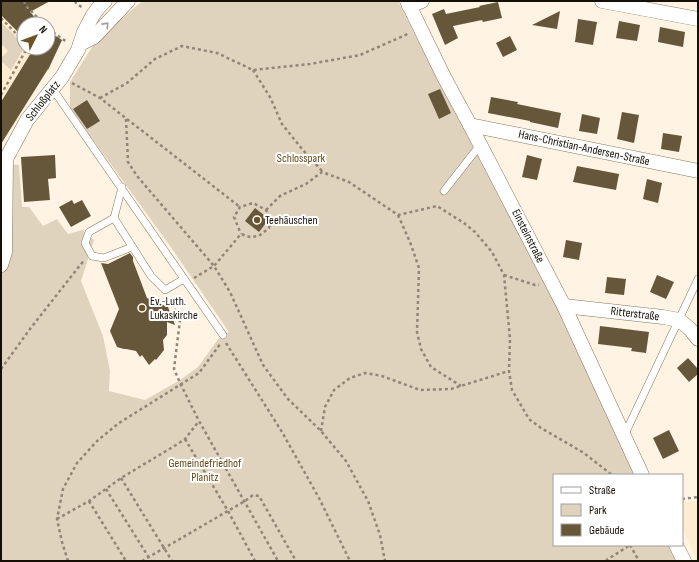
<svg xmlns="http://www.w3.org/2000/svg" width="699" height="562" viewBox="0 0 699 562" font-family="'Sofia Sans Condensed',sans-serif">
<rect width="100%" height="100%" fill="#fff4e3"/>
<!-- built -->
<g fill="#fdeccf">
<polygon points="1,1 18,1 41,24 24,24 24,48 48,48 48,31 62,40 50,66 1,146"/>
<polygon points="698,500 698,561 697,561 682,527 682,503"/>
</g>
<!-- green -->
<g fill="#e0d3be">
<polygon points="143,1 398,1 416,37 556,306 636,475 554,475 554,545 669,545 676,561 1,561 1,163 19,165 22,207 29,207 43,226 57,219 68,234 82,230 94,240 81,281 103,336 110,371 109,391 145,400 180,380 198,367 219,338 223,335 229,332 170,246 70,108 70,82 94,44 135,7"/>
<polygon points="1,22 24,45 24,48 11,70 1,61 1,58 8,51 1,43"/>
</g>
<!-- building -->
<g fill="#66563a">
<polygon points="1,1 50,1 30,12 41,24 24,24 24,38 1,15"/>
<polygon points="498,2 502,18 483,22 482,20 453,26 458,38 445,45 432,14 444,9 446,14 480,7 479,6"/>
<polygon points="560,11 557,29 532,25"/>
<polygon points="578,19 597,22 593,45 575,42"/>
<polygon points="619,21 640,25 637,41 616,38"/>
<polygon points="660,27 685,32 683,47 658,42"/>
<polygon points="48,31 62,40 48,70 48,69 1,144 1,102 34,48 48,48"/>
<polygon points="510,36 517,50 503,57 496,43"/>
<polygon points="440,89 451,113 439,119 428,94"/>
<polygon points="491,97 518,102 517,104 561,113 558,128 530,122 530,121 488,113"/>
<polygon points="87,100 100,121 87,129 73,109"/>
<polygon points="622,112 639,115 634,143 617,139"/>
<polygon points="582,114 600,118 597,134 579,131"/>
<polygon points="663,133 682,136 679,152 661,149"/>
<polygon points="55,155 56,178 48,179 50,200 24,202 21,157"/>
<polygon points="527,155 542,159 537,180 522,177"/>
<polygon points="577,166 619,174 616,190 573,182"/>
<polygon points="647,179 662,183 658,203 643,199"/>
<polygon points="72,200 74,204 82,200 91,216 71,227 59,207"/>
<polygon points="255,208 269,219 259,232 245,221"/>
<polygon points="566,240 582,243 579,260 563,257"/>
<polygon points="130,253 133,257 133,261 147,298 168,307 175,325 167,322 167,335 163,340 164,350 156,360 155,359 149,365 142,355 140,357 136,351 126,349 124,349 117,347 110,331 119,309 101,263 108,264"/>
<polygon points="657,275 674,282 666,299 650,292"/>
<polygon points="607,277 626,279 624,295 605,293"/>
<polygon points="600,326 649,332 646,353 631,351 632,348 598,344"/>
<polygon points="688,358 698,369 698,374 689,382 677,368"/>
<polygon points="669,430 679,451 663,459 653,438"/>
</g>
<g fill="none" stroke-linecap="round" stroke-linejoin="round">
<!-- service casing -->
<g stroke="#85765c" stroke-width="8">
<g id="service">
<polyline points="52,88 223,335"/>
<polyline points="122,187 114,218 151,276 165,290 184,279"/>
<polyline points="444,191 480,145"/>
<polyline points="114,218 89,232 85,243 92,256 104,258 132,247"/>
<polyline points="624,436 698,279"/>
</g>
</g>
<!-- minor casing -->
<g stroke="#85765c" stroke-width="15">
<g id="minor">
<polyline points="407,1 444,77 470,125 564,306 642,475"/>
<polyline points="602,1 698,19"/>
<polyline points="409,6 422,1"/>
<polyline points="80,44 94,37 128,1"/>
<polyline points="470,125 698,171"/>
<polyline points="1,265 5,252 6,159 27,120 62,77 78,50 84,32 93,15 99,7 105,1"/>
<polyline points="564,306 663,317 679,320 690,329 698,339"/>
<polyline points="676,545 684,561"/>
</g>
</g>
<!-- path -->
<g stroke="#8f8679" stroke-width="2.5" stroke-dasharray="3 3" stroke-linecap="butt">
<polyline points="24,1 26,6 44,24"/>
<polyline points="75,1 76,3 83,8"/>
<polyline points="1,18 24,42"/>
<polyline points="48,29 67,42"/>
<polyline points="29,48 30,54"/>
<polyline points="253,70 270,97 282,124 302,149 322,171"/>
<polyline points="72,83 100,98 240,207"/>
<polyline points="1,95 27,48"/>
<polyline points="100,98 127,83 155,59 182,46 217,53 253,70 310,64 360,55 410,33"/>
<polyline points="126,119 128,162 137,176 214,266 230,292 263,365 288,399 321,431 346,461 368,501 380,535 385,561"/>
<polyline points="266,210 280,196 306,184 322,172 349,182 398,215 437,206 464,223 475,232 492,252 504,275 510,339 509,371 512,390 529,419 541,428 584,453 612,475"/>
<polyline points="398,215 410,242 419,268 417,332 421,349 431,367 461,386"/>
<polyline points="504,275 535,285 539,285"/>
<polyline points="194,278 214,266 241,234 250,237 259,236 269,228 271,218 266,210 253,203 240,207 234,217 241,234"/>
<polyline points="169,298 180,320 174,369 181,385 199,421 278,561"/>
<polyline points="226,343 282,432 319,498 350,561"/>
<polyline points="1,369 30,329 81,264 85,260"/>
<polyline points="321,431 325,407 334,390 350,378 365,373 382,376 420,390 451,389 509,371"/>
<polyline points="185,439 228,511 255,561"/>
<polyline points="121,478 172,561"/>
<polyline points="106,489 151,561"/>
<polyline points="682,499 698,497"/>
<polyline points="89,501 126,561"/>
<polyline points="57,519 89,501 121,478 176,445 185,439 199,421"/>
<polyline points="630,545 639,561"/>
<polyline points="68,561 62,542 57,519 63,489 77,463 97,441 119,423 199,373 221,343"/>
<polyline points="142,561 245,501 253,495 259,496 296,561"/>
<polyline points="606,561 608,559 630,545"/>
</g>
<!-- service -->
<use href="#service" stroke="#fff" stroke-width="7"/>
<!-- minor -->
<use href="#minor" stroke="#fff" stroke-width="14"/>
</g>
<!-- one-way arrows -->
<defs><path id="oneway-chevron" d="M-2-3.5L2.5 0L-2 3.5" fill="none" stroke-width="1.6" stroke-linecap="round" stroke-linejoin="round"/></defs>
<use stroke="#a19f9b" href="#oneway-chevron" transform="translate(106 25) rotate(-48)"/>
<!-- markers -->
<g fill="#6c5324" stroke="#fff" stroke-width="1.5">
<circle cx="257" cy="220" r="4"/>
<circle cx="142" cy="308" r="4"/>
</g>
<g text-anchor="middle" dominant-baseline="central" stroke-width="4" stroke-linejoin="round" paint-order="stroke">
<!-- street labels -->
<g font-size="12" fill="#150f06" stroke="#fff">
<text transform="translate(43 101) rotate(-52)">Schloßplatz</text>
<text transform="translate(584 148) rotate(12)">Hans-Christian-Andersen-Straße</text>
<text transform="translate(528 236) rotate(63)">Einsteinstraße</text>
<text transform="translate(635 314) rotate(7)">Ritterstraße</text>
</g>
<!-- park labels -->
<g font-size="12" fill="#654a15" stroke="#fff">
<text x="301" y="158">Schlosspark</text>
<text x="205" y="463">Gemeindefriedhof<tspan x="205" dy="14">Planitz</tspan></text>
</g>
<!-- poi labels -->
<g font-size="12" fill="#150f06" stroke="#fff" text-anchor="start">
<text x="265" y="220">Teehäuschen</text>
<text x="150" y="301">Ev.-Luth.<tspan x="150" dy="14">Lukaskirche</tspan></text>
</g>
</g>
<!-- border -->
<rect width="699" height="562" fill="none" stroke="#150f06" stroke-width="4"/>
<!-- legend -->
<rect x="553" y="474" width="130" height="72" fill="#ffffff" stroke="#a19f9b"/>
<rect x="561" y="487" width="20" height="6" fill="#ffffff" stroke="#a19f9b"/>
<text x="589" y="494" font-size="12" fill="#150f06">Straße</text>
<rect x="561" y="504" width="20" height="12" fill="#e0d3be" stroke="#a19f9b"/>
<text x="589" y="514" font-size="12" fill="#150f06">Park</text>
<rect x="561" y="524" width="20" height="12" fill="#66563a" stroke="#a19f9b"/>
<text x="589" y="534" font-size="12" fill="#150f06">Gebäude</text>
<!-- north arrow -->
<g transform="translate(36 36) rotate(48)"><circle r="19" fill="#ffffff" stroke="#a19f9b"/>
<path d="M0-3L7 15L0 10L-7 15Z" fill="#6c5324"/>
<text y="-6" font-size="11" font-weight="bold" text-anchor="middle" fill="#150f06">N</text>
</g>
</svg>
